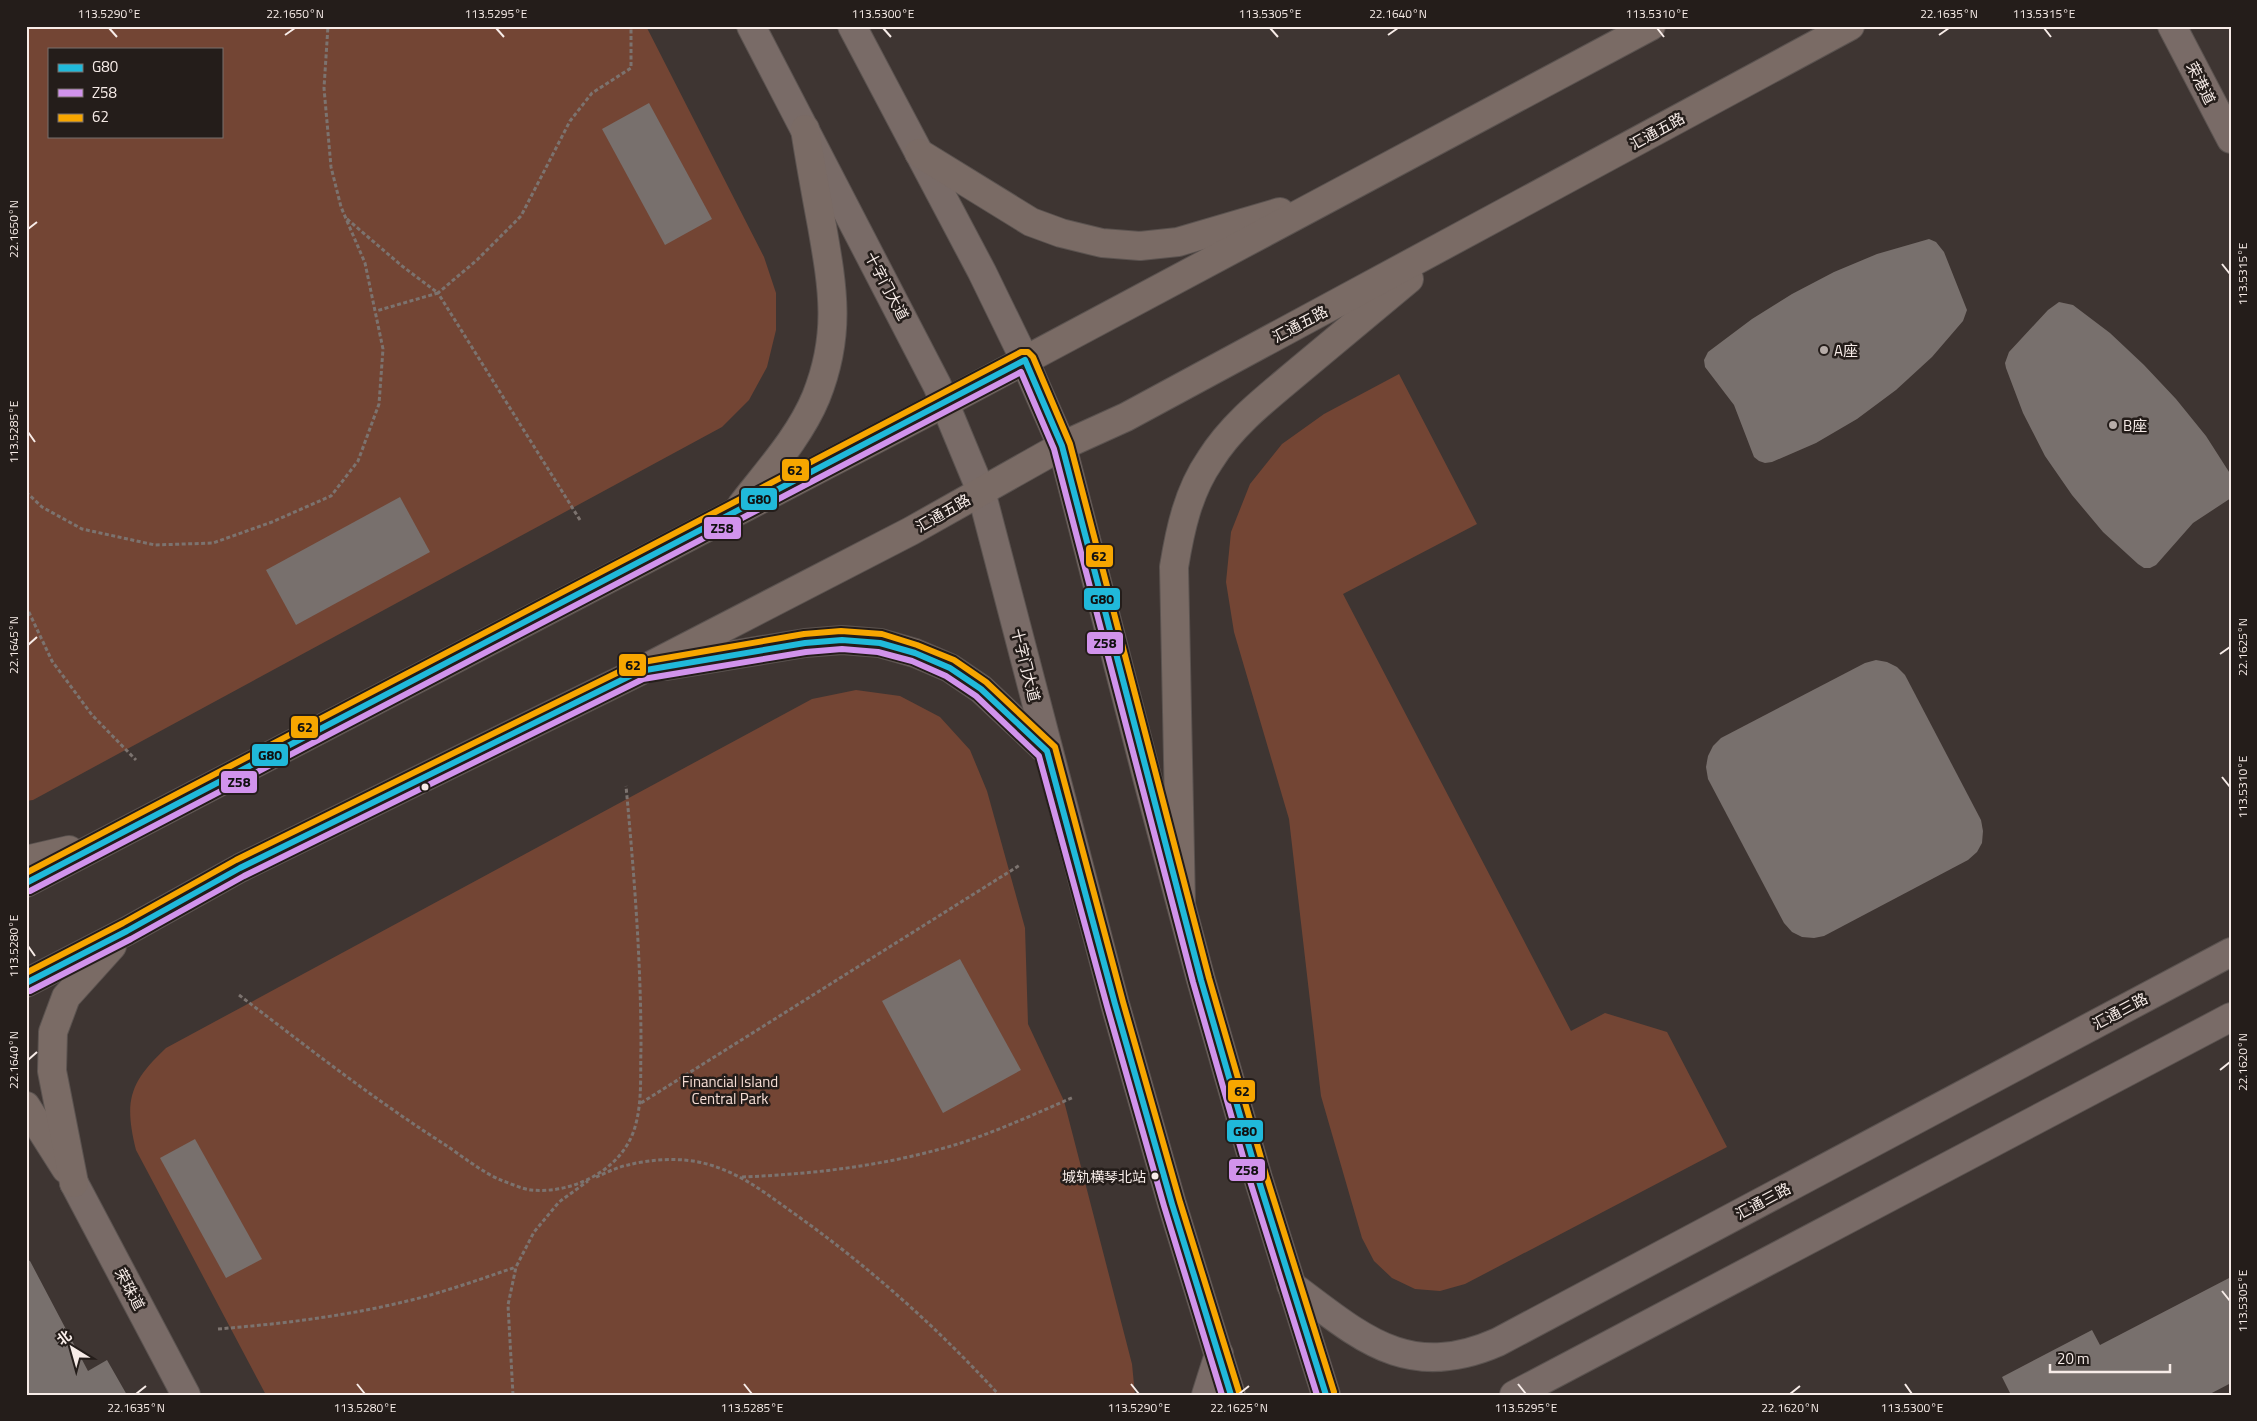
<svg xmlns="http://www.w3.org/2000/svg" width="2257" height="1421" viewBox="0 0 2257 1421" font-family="'Titillium Web','Noto Sans SC',sans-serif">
<rect width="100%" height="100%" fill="#3e3532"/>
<!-- green -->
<g fill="#734534" fill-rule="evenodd">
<path d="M26,26h620l118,231 12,36v37l-9,37 -18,33 -27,27 -689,373 -7,1zM49,49h172v87h-172z"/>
<polygon points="1399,374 1477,524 1343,594 1571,1031 1605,1013 1667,1032 1727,1147 1465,1284 1440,1291 1415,1289 1392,1278 1374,1261 1362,1238 1321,1096 1289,819 1234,632 1226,582 1231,532 1250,484 1282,444 1324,414"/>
<path d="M856,690l44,6 40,21 30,33 17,41 38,137 3,96 36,77 68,263 3,31h-869l-130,-245c-12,-49 -7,-67 30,-102l646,-349z"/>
</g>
<!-- building -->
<g fill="#78706d">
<polygon points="649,103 712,219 665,245 602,129"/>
<polygon points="1929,239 1936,242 1944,252 1967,310 1963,321 1932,357 1896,390 1857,419 1816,443 1772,462 1765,463 1759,461 1754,457 1734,405 1705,367 1704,360 1708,352 1752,319 1792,294 1834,272 1877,254"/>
<polygon points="2059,302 2073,305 2110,333 2144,365 2176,399 2206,436 2231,475 2231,498 2193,523 2156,565 2150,568 2144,568 2138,564 2103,532 2072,495 2045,456 2023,413 2006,368 2005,363 2009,352 2048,310"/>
<polygon points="400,497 430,552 296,625 266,570"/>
<polygon points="1876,660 1887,662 1897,667 1905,675 1981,820 1983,831 1982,843 1977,852 1968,860 1824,936 1814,938 1802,937 1792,932 1784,923 1708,779 1706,767 1708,756 1713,746 1721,738 1865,663"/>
<polygon points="960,959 1021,1070 943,1113 882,1001"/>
<polygon points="195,1139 262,1259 226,1278 160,1158"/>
<polygon points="26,1259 30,1261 88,1371 107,1360 127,1395 26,1395"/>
<polygon points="2231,1277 2231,1383 2208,1395 2011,1395 2002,1377 2092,1330 2100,1345"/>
</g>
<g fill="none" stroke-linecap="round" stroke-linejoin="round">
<!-- minor casing -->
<g stroke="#5b5350" stroke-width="30">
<g id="minor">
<polyline points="751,26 937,385 981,491 1115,1004 1172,1204 1231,1395"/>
<polyline points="852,26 982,272 1019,348 1062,446 1148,781 1201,980 1258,1178 1326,1395"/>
<polyline points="2172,26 2231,139"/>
<polyline points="74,1183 186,1395"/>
<path d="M1291,1285c70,52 116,97 207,57l733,-390"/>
<polyline points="1206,1395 1219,1354"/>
<polyline points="1514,1395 2231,1017"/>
</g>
</g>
<!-- major casing -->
<g stroke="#5b5350" stroke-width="30">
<g id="major">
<polyline points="919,153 1031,222 1061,233 1102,243 1140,246 1178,242 1280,212"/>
<path d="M741,506c26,-34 58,-68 75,-109 25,-62 17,-108 6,-171 -6,-32 -12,-65 -17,-97"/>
<polyline points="666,666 805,643 842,640 880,643 915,653 950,668 981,689 1047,751"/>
<polyline points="26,860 69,850"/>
<polyline points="26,883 945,403 1651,26"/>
<path d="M1181,904l-7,-337c6,-37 14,-75 36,-107 23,-37 58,-63 91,-91 36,-30 72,-60 108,-90"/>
<polyline points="26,983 127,931 240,868 640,671 911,531 1062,446 1126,417 1850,26"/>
<polyline points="26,1106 66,1169"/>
<polyline points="74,1183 52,1071 53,1032 66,997 112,946"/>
</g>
</g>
<!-- path -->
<g stroke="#7c736f" stroke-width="3" stroke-dasharray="4 2.5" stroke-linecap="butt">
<polyline points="347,219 402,266 438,293 376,311"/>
<polyline points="26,492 42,507 82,529 155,545 213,543 272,522 331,496 358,461 379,404 383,349 365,263 341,207 331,167 324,88 328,26"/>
<polyline points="580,520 438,293 477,260 521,216 570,121 592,93 631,68 631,26"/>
<polyline points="26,606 52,661 92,715 136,760"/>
<path d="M239,995c67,51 133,103 205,149 18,12 39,29 59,37 9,3 19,8 28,9 40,4 87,-18 102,-57 10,-27 7,-58 8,-86 0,-88 -7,-174 -15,-261"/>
<polyline points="641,1103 1020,865"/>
<path d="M596,1177c10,-4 21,-10 32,-12 23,-6 55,-8 79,-1 33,9 57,28 85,48 75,53 145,115 207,183"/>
<path d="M742,1177c75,-3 148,-12 219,-34 39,-13 76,-30 113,-46"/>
<path d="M218,1329c61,-5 121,-12 181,-26 40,-9 79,-23 117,-36"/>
<polyline points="513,1395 508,1305 516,1267 534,1232 559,1202 588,1181"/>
</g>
<!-- minor -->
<use href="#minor" stroke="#796b67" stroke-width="28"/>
<!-- major -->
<use href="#major" stroke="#7a6b65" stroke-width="28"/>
<!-- bus-1 casing -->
<g stroke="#241d1a" stroke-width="10">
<g id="bus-1">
<polyline points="26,883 1025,360 1062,446 1201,980 1258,1178 1326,1395"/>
<polyline points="26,983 127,931 240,868 640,671 805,643 842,640 880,643 915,653 950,668 981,689 1047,751 1115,1004 1172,1204 1231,1395"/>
</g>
</g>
<!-- bus-2 casing -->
<g stroke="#241d1a" stroke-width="10">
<g id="bus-2">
<polyline points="30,891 1021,372 1054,449 1193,982 1250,1181 1317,1395"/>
<polyline points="30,991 131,939 244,876 643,679 806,652 842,649 878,652 912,661 946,676 976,696 1039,756 1107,1006 1164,1206 1222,1395"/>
</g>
</g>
<!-- bus-3 casing -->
<g stroke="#241d1a" stroke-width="10">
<g id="bus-3">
<polyline points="26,873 1021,352 1028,352 1033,357 1070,444 1209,978 1266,1175 1334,1392"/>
<polyline points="26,973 123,923 236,860 637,663 804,634 841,631 882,634 917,645 954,660 986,682 1055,747 1123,1002 1180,1202 1239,1392"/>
</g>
</g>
<!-- bus-1 -->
<use href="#bus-1" stroke="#20b9da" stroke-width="6"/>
<!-- bus-2 -->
<use href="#bus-2" stroke="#d193ec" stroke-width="6"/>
<!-- bus-3 -->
<use href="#bus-3" stroke="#f7a600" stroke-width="6"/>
</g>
<!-- ticks -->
<path fill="none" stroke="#f7ece8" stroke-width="2" d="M109,28l8,9M496,28l8,9M883,28l8,9M1270,28l8,9M1657,28l7,9M2044,28l7,9M285,35l10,-7M1388,35l10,-7M1939,35l10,-7M28,229l9,-7M2222,264l8,10M28,432l7,10M28,645l9,-8M2220,654l10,-7M2222,777l8,10M28,946l7,10M28,1060l9,-8M2220,1070l10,-8M2222,1291l8,10M357,1384l8,10M744,1384l8,10M1131,1384l8,10M1518,1384l8,10M1905,1384l7,10M136,1394l10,-8M1239,1394l10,-8M1790,1394l10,-8"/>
<!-- markers -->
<g fill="#b6aca8" stroke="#241d1a" stroke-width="2">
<circle cx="1824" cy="350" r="5"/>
<circle cx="2113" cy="425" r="5"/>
</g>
<g fill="#f7ece8" stroke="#241d1a" stroke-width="2">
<circle cx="425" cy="787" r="4.5"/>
<circle cx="1155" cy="1176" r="4.5"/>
</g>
<g text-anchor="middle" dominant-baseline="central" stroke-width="5" stroke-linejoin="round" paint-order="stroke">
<!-- bus labels -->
<g font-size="14" fill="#f7ece8" stroke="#241d1a" text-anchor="end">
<text x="1146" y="1176">城轨横琴北站</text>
</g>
<!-- street labels -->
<g font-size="15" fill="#f7ece8" stroke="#241d1a">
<text transform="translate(2201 83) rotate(63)">荣港道</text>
<text transform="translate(1657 131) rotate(-29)">汇通五路</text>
<text transform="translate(887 286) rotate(62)">十字门大道</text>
<text transform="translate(1300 324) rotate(-28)">汇通五路</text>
<text transform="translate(943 513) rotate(-30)">汇通五路</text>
<text transform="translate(1026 665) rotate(76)">十字门大道</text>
<text transform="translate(2120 1011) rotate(-28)">汇通三路</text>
<text transform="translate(1763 1201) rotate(-28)">汇通三路</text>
<text transform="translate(130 1289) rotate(62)">荣珠道</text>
</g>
<!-- poi labels -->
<g font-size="15" fill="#f7ece8" stroke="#241d1a" text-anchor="start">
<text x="1834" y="350">A座</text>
<text x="2123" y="425">B座</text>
</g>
<!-- park labels -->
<g font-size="15" fill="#f5ddd4" stroke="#241d1a">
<text x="730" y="1081">Financial Island<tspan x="730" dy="17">Central Park</tspan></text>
</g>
</g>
<g stroke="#241d1a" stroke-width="2">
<rect x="781" y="458" width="29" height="24" rx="5" fill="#f7a600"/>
<rect x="740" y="487" width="38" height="24" rx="5" fill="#20b9da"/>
<rect x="703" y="516" width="39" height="24" rx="5" fill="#d193ec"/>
<rect x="1085" y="544" width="29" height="24" rx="5" fill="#f7a600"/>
<rect x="1083" y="587" width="38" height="24" rx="5" fill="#20b9da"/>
<rect x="1086" y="631" width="38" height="24" rx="5" fill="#d193ec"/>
<rect x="618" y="653" width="29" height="24" rx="5" fill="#f7a600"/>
<rect x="290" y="715" width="29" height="24" rx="5" fill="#f7a600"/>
<rect x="251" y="743" width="38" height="24" rx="5" fill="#20b9da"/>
<rect x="220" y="770" width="38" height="24" rx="5" fill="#d193ec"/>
<rect x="1227" y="1079" width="29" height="24" rx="5" fill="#f7a600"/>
<rect x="1226" y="1119" width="38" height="24" rx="5" fill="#20b9da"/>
<rect x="1228" y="1158" width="38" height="24" rx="5" fill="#d193ec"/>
</g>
<g font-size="14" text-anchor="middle" font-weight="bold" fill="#111">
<text x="795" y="475">62</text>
<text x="759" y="504">G80</text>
<text x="722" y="533">Z58</text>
<text x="1099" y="561">62</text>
<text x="1102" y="604">G80</text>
<text x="1105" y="648">Z58</text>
<text x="633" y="670">62</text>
<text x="305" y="732">62</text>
<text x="270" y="760">G80</text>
<text x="239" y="787">Z58</text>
<text x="1242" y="1096">62</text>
<text x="1245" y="1136">G80</text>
<text x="1247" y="1175">Z58</text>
</g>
<!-- border -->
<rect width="2257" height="1421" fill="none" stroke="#241d1a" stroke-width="55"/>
<!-- legend -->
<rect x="48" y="48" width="175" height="90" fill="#241d1a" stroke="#78706c"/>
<rect x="58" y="64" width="25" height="8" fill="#20b9da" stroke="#78706c"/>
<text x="92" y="72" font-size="15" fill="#f7ece8">G80</text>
<rect x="58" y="89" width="25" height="8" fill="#d193ec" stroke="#78706c"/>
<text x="92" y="98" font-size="15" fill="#f7ece8">Z58</text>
<rect x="58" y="114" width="25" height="8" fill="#f7a600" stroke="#78706c"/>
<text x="92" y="122" font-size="15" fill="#f7ece8">62</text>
<!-- north arrow -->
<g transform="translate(72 1348) rotate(323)" stroke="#241d1a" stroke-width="4" paint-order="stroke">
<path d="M0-4L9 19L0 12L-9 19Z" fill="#f7ece8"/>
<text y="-8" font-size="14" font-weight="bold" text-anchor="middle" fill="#f7ece8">北</text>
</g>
<!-- scale -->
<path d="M2050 1364v8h120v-8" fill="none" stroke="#f7ece8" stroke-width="2.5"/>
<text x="2057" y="1364" font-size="15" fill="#f7ece8" stroke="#241d1a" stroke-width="4" paint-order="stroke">20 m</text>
<rect x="28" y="28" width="2202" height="1366" fill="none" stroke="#f7ece8" stroke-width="2"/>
<g font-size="12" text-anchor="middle" fill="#f7ece8">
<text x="109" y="18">113.5290°E</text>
<text x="295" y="18">22.1650°N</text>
<text x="496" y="18">113.5295°E</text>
<text x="883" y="18">113.5300°E</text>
<text x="1270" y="18">113.5305°E</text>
<text x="1398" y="18">22.1640°N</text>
<text x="1657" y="18">113.5310°E</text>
<text x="1949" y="18">22.1635°N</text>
<text x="2044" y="18">113.5315°E</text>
<text transform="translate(14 229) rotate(-90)" y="4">22.1650°N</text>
<text transform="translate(2243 274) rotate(-90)" y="4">113.5315°E</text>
<text transform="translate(14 432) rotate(-90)" y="4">113.5285°E</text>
<text transform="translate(14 645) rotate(-90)" y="4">22.1645°N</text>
<text transform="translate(2243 647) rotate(-90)" y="4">22.1625°N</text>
<text transform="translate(2243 787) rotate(-90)" y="4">113.5310°E</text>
<text transform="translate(14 946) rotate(-90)" y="4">113.5280°E</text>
<text transform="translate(14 1060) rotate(-90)" y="4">22.1640°N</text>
<text transform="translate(2243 1062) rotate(-90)" y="4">22.1620°N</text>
<text transform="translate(2243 1301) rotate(-90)" y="4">113.5305°E</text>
<text x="136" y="1412">22.1635°N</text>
<text x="365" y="1412">113.5280°E</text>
<text x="752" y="1412">113.5285°E</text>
<text x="1139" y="1412">113.5290°E</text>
<text x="1239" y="1412">22.1625°N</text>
<text x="1526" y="1412">113.5295°E</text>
<text x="1790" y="1412">22.1620°N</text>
<text x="1912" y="1412">113.5300°E</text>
</g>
</svg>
